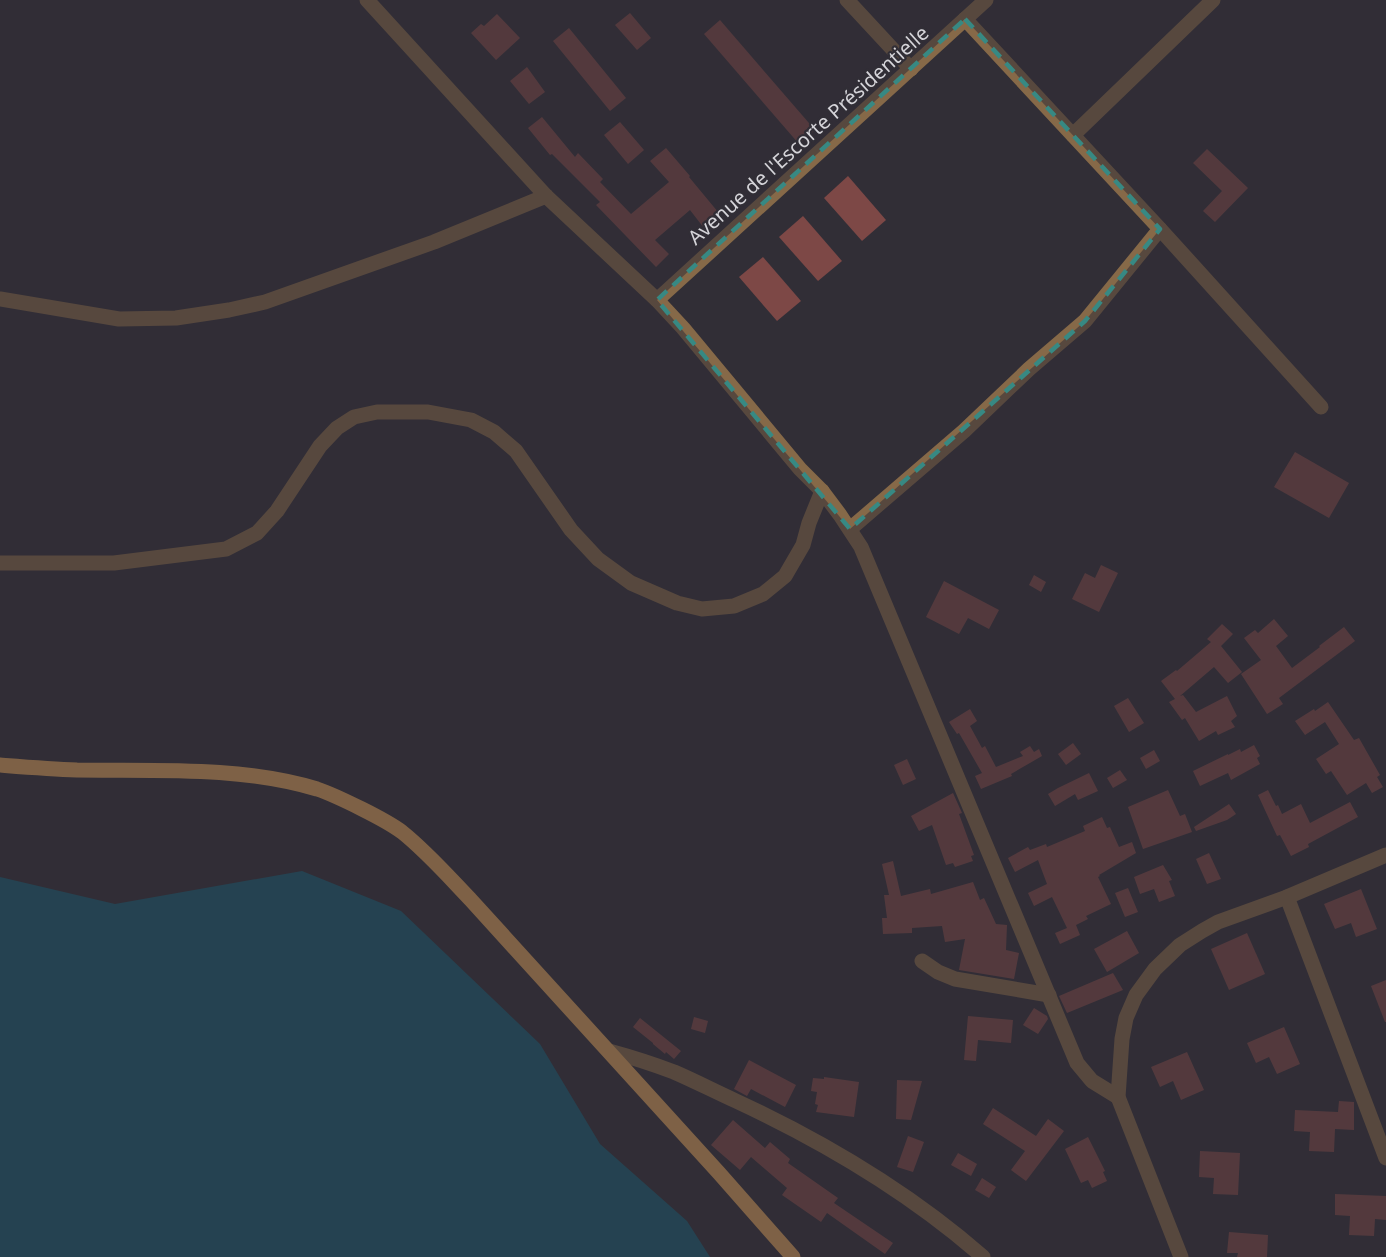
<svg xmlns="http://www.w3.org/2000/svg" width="1386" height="1257" viewBox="0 0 1386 1257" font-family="'Noto Sans',sans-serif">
<rect width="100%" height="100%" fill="#312e36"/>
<!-- water -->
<polygon fill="#185c71" points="302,871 401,911 540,1044 600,1144 687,1221 710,1257 0,1257 0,877 115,904"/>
<!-- building -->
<g fill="#7d4846">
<polygon points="630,13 651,38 637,50 615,25"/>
<polygon points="497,14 520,38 496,60 471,33 481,24 484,26"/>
<polygon points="720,20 815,130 799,144 704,34"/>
<polygon points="569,28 626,98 610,111 553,41"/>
<polygon points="527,67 545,92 529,104 510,81"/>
<polygon points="542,117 575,157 578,153 603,179 600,182 631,214 669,182 650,161 666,148 690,176 689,177 723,218 707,232 690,210 655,240 669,254 656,267 596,205 600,202 552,154 550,155 528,128"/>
<polygon points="620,122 644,150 628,164 604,135"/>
<polygon points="1207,149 1248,188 1215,222 1203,211 1222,191 1193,163"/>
<polygon points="848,176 886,220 862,241 824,198"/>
<polygon points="803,216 842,261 818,281 779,237"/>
<polygon points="763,257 801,301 777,321 739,277"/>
<polygon points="1295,452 1349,483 1329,518 1274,487"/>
<polygon points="1101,565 1118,573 1099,612 1072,599 1085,573 1095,578"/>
<polygon points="1034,575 1046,582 1041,592 1029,585"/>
<polygon points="944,581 999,610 989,629 968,618 959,634 926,617"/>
<polygon points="1274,619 1288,636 1276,646 1292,668 1320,647 1319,646 1344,627 1355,641 1279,698 1283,704 1267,714 1241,674 1261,660 1244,638 1255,630 1258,633"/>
<polygon points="1222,624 1233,634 1221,646 1242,672 1228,683 1214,667 1180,696 1183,695 1196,712 1227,696 1237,716 1231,721 1235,727 1218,735 1216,731 1199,741 1185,718 1182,720 1169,702 1175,699 1161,681 1176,670 1177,671 1211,642 1207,639"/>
<polygon points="1128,698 1144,723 1129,732 1114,706"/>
<polygon points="1328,702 1354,740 1359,738 1380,775 1377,777 1383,787 1372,793 1366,783 1347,795 1331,771 1326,774 1316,759 1339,744 1325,722 1305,735 1295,721 1314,709 1315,711"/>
<polygon points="970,709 977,721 970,726 982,748 985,746 996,767 1023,756 1020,752 1030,746 1034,752 1039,749 1042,756 1011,774 1012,776 981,789 975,776 982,773 959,733 957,734 949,722"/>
<polygon points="1073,743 1081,754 1066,765 1058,754"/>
<polygon points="1254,745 1260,756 1257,758 1260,764 1231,780 1228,773 1200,786 1193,771 1228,754 1228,755 1240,749 1241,752"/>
<polygon points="1154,750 1160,761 1146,769 1140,758"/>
<polygon points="907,759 916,779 903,785 894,765"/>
<polygon points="1120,770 1127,780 1113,788 1107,778"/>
<polygon points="1089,773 1098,791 1078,800 1075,794 1055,806 1048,794 1058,788"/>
<polygon points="1168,790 1180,816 1185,814 1192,832 1143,849 1128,807"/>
<polygon points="1268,790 1276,806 1278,805 1282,814 1301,804 1310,823 1350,802 1358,817 1308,844 1309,847 1291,856 1280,835 1277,836 1258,795"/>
<polygon points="953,793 962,813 959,814 974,855 971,856 973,861 955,867 953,863 946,865 932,825 919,831 911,816"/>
<polygon points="1229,804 1236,814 1227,820 1196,831 1194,827"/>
<polygon points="1102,817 1107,828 1110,827 1119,847 1132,842 1136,853 1099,875 1100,876 1098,877 1111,904 1086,916 1088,919 1076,925 1080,935 1060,944 1055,933 1067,928 1052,897 1034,906 1028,893 1047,884 1038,860 1015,872 1008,858 1028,847 1030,850 1046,844 1047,847 1085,831 1083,826"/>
<polygon points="1209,853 1221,879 1207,884 1196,859"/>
<polygon points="893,861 901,896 930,889 931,894 973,882 980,900 984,898 996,924 1007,925 1006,950 1019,953 1014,979 959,970 965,939 945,942 942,926 912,928 912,933 883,934 882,918 887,918 884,895 889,895 882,864"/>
<polygon points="1163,865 1172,880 1169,881 1175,896 1159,902 1154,889 1140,894 1134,877"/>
<polygon points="1128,888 1138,912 1125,917 1115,893"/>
<polygon points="1361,889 1377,929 1356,937 1351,923 1335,929 1324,904"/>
<polygon points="1127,931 1139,953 1107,972 1094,949"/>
<polygon points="1247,933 1265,974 1229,990 1211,949"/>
<polygon points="1113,973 1123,990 1067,1013 1059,996"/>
<polygon points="1386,980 1386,1022 1385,1022 1371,986"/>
<polygon points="1034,1008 1047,1016 1048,1019 1038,1034 1023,1025"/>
<polygon points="968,1016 1013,1020 1011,1043 978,1040 976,1061 964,1060"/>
<polygon points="694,1017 708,1021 705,1033 691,1029"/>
<polygon points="640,1018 681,1051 674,1059 666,1052 665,1054 653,1044 653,1043 633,1027"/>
<polygon points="1284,1027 1300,1064 1277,1074 1269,1057 1256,1063 1247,1043"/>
<polygon points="1187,1052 1204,1090 1181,1100 1173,1081 1160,1087 1151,1067"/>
<polygon points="749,1060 796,1085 785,1107 751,1089 747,1096 734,1089"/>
<polygon points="824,1077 859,1082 854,1117 816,1112 818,1105 815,1104 817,1092 811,1091 813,1078 824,1079"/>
<polygon points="897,1080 922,1081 911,1120 896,1119"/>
<polygon points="1339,1101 1354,1102 1354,1130 1335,1129 1334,1152 1309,1151 1310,1132 1294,1131 1295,1110 1338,1112"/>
<polygon points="993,1108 1036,1136 1048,1119 1064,1131 1026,1181 1011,1170 1025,1151 983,1124"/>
<polygon points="733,1120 765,1148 770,1142 790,1159 788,1163 838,1198 834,1203 893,1243 885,1254 827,1213 821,1222 782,1195 787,1188 751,1157 740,1170 711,1145"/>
<polygon points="908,1136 924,1142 913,1172 897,1167"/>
<polygon points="1088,1137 1105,1171 1103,1172 1107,1181 1092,1188 1088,1180 1081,1183 1065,1149"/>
<polygon points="1200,1151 1240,1153 1238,1195 1213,1194 1214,1178 1199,1177"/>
<polygon points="958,1153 977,1164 971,1176 951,1165"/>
<polygon points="982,1178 996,1187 989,1198 975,1190"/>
<polygon points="1335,1194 1386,1196 1386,1220 1375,1219 1374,1236 1349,1235 1350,1216 1335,1215"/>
<polygon points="1229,1232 1268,1235 1267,1257 1237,1257 1238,1253 1227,1253"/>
</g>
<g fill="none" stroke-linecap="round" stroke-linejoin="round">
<!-- minor -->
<g stroke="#866948" stroke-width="15">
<polyline points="367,0 546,196 657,300 683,328 800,469 822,491 840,515 861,547 1077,1063 1092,1081 1118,1097"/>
<polyline points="847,0 911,69"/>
<polyline points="965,19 1160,229 1321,407"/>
<polyline points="1073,135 1213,0"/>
<polyline points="0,299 119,319 176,318 229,310 265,302 434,242 546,196"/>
<polyline points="657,300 986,0"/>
<polyline points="850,529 964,431 1029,369 1085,321 1160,229"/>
<polyline points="0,563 114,563 226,549 257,533 277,511 320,446 337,428 354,417 377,412 428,412 471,420 494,432 516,451 571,530 598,559 631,583 677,603 702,609 734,606 763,594 785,576 803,545 809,523 822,491"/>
<polyline points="1287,897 1386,1158"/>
<polyline points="922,961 938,972 955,979 1049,995"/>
<path d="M609,1051c22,6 44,13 65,21 21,9 42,20 62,29 88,41 174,92 247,156"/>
<polyline points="1181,1257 1118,1097 1122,1039 1126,1018 1136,995 1155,969 1180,945 1202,931 1218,922 1287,897 1386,855"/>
</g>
<!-- major -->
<path stroke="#dca059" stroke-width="15" d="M0,765c26,2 51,4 77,5 79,1 164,-4 240,19 15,5 31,13 45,20 14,7 28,14 40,23 25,20 46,44 68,67l249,274 74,84"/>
</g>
<!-- marked area -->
<path d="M0 0H1386V1257H0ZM965,19l195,210 -75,92 -235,208 -193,-229z" fill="#312e36" fill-opacity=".55" fill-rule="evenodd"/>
<path fill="none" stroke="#378983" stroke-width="4.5" stroke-dasharray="12 8" stroke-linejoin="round" d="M965,19l195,210 -75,92 -235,208 -193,-229z"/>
<g text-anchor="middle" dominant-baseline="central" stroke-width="4.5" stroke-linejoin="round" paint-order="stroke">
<!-- street labels -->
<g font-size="20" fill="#d5d4d9" stroke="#312e36">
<text transform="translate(808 135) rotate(-42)">Avenue de l'Escorte Présidentielle</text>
</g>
</g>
</svg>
